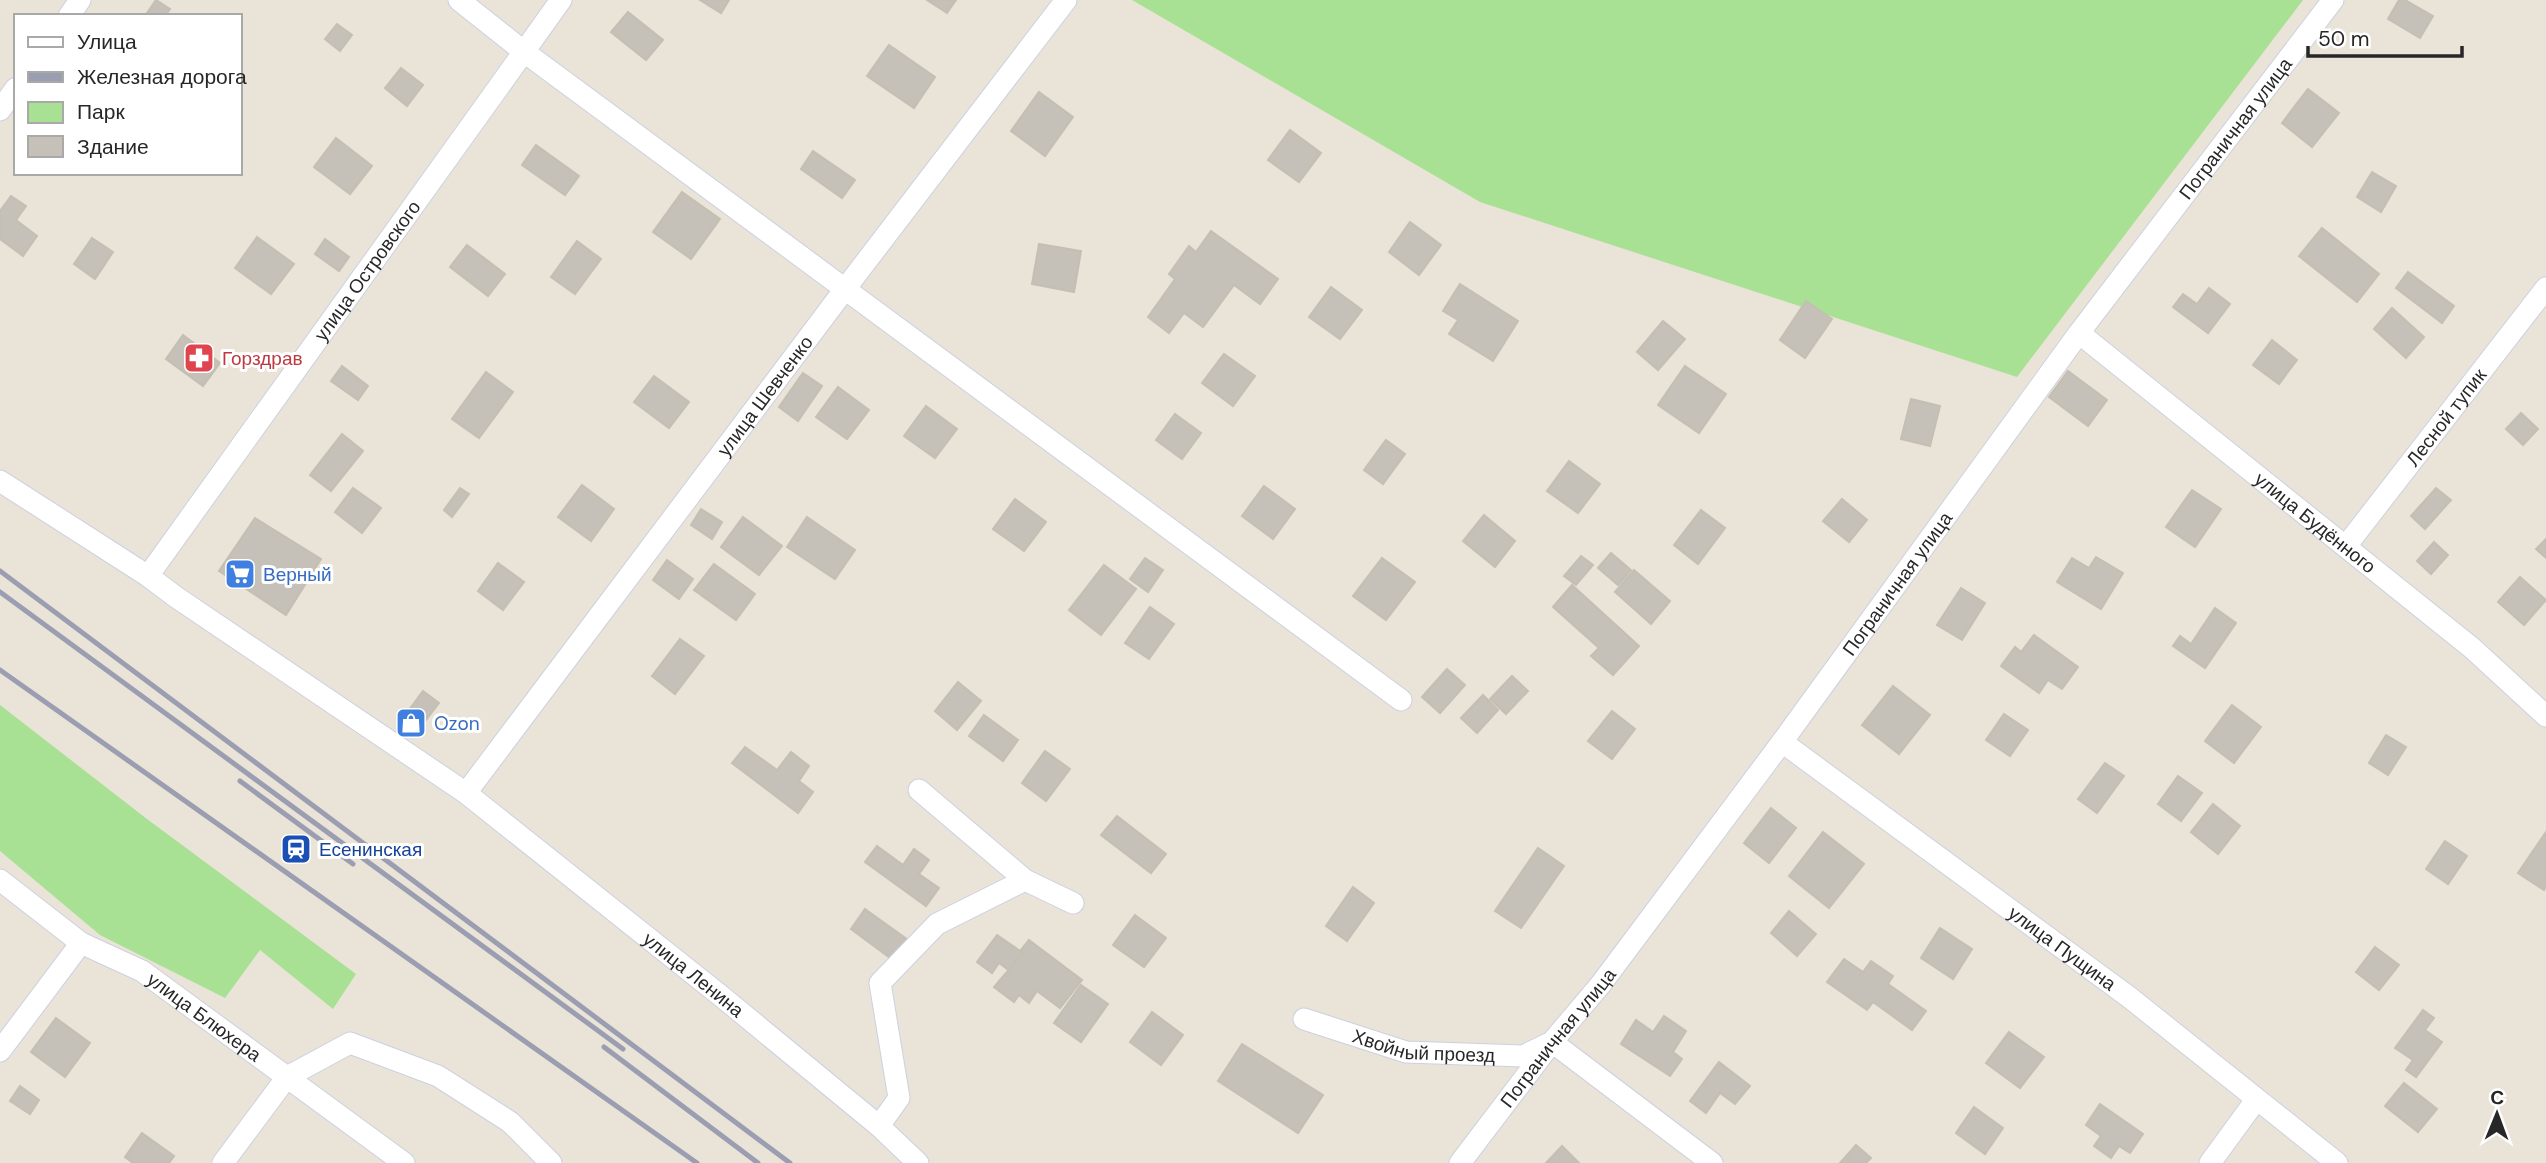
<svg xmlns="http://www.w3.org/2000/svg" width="2546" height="1163" viewBox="0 0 2546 1163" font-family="'DM Sans',sans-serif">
<rect width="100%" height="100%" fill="#eae3d8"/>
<!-- green -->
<g fill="#a9e194">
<polygon points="1132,0 2303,0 2017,377 1480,202"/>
<polygon points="0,705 147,819 356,974 333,1009 260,950 225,998 100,935 0,851"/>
</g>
<!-- building -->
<g fill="#c5c0b8" stroke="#c4bfb2" stroke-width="2">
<polygon points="156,0 170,9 165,16 145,16"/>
<polygon points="700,0 729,0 721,13"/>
<polygon points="927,0 956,0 947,13"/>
<polygon points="2399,0 2405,0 2433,16 2420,38 2388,19"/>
<polygon points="628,12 663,40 646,60 611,32"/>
<polygon points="337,24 352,35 340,51 325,39"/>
<polygon points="889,45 935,77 914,108 867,76"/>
<polygon points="401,68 423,85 407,106 385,88"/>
<polygon points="2308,89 2339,113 2312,147 2282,123"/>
<polygon points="1039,92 1073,117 1045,156 1011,131"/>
<polygon points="1290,130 1321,153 1299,182 1268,160"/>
<polygon points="336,138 372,166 350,194 314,167"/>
<polygon points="536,145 579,176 565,195 522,165"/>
<polygon points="813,151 855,180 842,198 801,169"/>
<polygon points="2372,172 2396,186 2381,212 2357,197"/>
<polygon points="682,192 720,219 691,259 653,232"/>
<polygon points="11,196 26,206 16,220 37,236 23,256 0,239 0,211"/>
<polygon points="1410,222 1441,245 1419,275 1389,252"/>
<polygon points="2322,228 2379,274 2357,302 2299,256"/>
<polygon points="1211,231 1278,279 1260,304 1234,285 1203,327 1184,313 1169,333 1148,317 1175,279 1169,274 1189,246 1196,252"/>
<polygon points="257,237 294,264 271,294 235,268"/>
<polygon points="92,238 113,252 95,279 74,264"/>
<polygon points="325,239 349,257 339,271 315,254"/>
<polygon points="577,241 601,259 575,294 551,277"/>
<polygon points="1039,244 1081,251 1074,292 1032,284"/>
<polygon points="467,245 505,274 488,296 450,267"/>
<polygon points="2408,272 2454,306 2442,323 2396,288"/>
<polygon points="1460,284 1518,321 1493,361 1449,334 1458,320 1443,311"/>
<polygon points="1331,287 1362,310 1340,339 1309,317"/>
<polygon points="2209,288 2230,304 2208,333 2173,307 2183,294 2197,304"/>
<polygon points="1806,301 1832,319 1805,358 1780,340"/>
<polygon points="2392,308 2424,337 2406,358 2374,329"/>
<polygon points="1663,321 1685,339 1658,370 1637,352"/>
<polygon points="183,335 220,363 203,386 166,359"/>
<polygon points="2272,340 2297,360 2279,384 2253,365"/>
<polygon points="1224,354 1255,376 1233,406 1202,383"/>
<polygon points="342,366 368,386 358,400 331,381"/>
<polygon points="1685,366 1726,394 1699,433 1658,405"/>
<polygon points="2068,371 2107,400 2088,426 2049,397"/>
<polygon points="486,372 513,392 479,438 452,419"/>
<polygon points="803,373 822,386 798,421 779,407"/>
<polygon points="654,376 689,402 669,428 634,402"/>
<polygon points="838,387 869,410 847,439 816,417"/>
<polygon points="1911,399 1940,406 1930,446 1901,439"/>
<polygon points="926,406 957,429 935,458 904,436"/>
<polygon points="2521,413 2538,429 2523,445 2506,429"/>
<polygon points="1175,414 1201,433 1182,459 1156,440"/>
<polygon points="342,434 363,451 331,491 310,475"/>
<polygon points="1386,440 1405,454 1383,484 1364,470"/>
<polygon points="1569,461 1600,484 1578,513 1547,491"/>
<polygon points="582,485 614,509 591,541 558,517"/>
<polygon points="1264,486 1295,509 1273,539 1242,516"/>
<polygon points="353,488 381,508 362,533 335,512"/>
<polygon points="460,488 469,494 452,517 444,510"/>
<polygon points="2436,488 2451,500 2425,529 2411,516"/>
<polygon points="2192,490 2221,509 2195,547 2166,527"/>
<polygon points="1015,499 1046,522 1024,551 993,529"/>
<polygon points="1842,499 1867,520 1849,542 1823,521"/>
<polygon points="701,509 722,522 712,539 691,525"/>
<polygon points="1701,510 1725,528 1698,564 1674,545"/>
<polygon points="1484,515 1515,541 1495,567 1463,541"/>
<polygon points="743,517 782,546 759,575 721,547"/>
<polygon points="807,517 855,550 835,579 787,547"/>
<polygon points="255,518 321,559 286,615 219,571"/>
<polygon points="2546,539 2546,558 2536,549"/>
<polygon points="2434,542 2448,555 2431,574 2417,561"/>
<polygon points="1611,553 1631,570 1618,585 1598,568"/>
<polygon points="1581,556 1593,565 1576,585 1564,576"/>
<polygon points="2096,557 2123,573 2101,609 2057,582 2072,558 2089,568"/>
<polygon points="1145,558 1163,570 1148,592 1130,579"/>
<polygon points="1382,558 1415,582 1386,620 1353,596"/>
<polygon points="667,560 693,579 679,599 653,580"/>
<polygon points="498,563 524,582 503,610 478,591"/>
<polygon points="714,564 755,594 736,620 694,590"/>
<polygon points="1104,565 1136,589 1101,635 1069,610"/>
<polygon points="1634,570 1670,601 1651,624 1615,592"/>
<polygon points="2520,577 2546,600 2524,625 2498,602"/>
<polygon points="1572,585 1639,646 1613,675 1591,656 1599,648 1553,607"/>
<polygon points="1961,588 1985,603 1962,640 1937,625"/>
<polygon points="1150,607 1174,624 1149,659 1125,643"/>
<polygon points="2215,608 2236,623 2205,668 2173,646 2180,636 2191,644"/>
<polygon points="2034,635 2078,667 2062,689 2048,680 2039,693 2001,666 2015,647 2021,652"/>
<polygon points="680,639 704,656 675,694 652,676"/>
<polygon points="1447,669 1465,685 1440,713 1422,697"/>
<polygon points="1512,676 1528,691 1506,714 1490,699"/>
<polygon points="958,682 981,701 957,730 935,711"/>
<polygon points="1893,686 1930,715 1899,754 1862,725"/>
<polygon points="423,691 439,703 413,737 398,725"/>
<polygon points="1483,695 1498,710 1477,733 1461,718"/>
<polygon points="2232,705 2261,727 2234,763 2205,741"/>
<polygon points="1612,711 1635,729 1612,759 1588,741"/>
<polygon points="2004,714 2028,730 2010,756 1986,740"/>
<polygon points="984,715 1018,740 1003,761 969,736"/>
<polygon points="2386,735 2406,747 2388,775 2369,763"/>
<polygon points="745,747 777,770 791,752 809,766 799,781 813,792 798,813 732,763"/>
<polygon points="1045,751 1070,769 1046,801 1022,783"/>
<polygon points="2105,763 2124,776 2097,813 2078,799"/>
<polygon points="2178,776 2202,793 2181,821 2158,804"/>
<polygon points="2213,804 2240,826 2218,854 2191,832"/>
<polygon points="1771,808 1796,828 1769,863 1744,843"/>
<polygon points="1117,816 1166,854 1151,873 1101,835"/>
<polygon points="1823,832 1864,864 1829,908 1789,876"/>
<polygon points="2546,832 2546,886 2544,890 2518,873"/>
<polygon points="2445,841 2467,856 2448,884 2426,869"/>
<polygon points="877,846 903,865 914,849 929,860 919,874 939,888 926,906 865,862"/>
<polygon points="1538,848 1564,866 1521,928 1495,911"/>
<polygon points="1353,887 1374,903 1347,941 1326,926"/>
<polygon points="865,909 908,940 893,960 851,929"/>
<polygon points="1789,911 1816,934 1797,956 1771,933"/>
<polygon points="1135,915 1166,938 1144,967 1113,945"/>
<polygon points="1940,928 1972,949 1953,979 1921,958"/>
<polygon points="997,935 1023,953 1010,971 999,963 992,973 977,962"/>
<polygon points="1029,940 1082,980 1060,1008 1037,991 1029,1003 1019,995 1014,1002 994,987 1023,953 1020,951"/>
<polygon points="2375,947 2399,965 2379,990 2356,972"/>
<polygon points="1844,959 1863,972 1871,961 1893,976 1888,984 1926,1011 1912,1030 1873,1002 1867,1010 1827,982"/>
<polygon points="1081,985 1108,1004 1081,1042 1054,1023"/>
<polygon points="2423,1010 2434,1018 2425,1030 2442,1042 2416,1077 2406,1070 2413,1060 2395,1048"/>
<polygon points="1152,1012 1183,1035 1161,1065 1130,1042"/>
<polygon points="1664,1016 1686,1031 1673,1052 1682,1059 1670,1076 1621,1044 1636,1020 1653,1032"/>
<polygon points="56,1018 90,1043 65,1077 31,1052"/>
<polygon points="2009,1032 2044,1057 2020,1088 1986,1063"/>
<polygon points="1242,1044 1323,1095 1298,1133 1218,1081"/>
<polygon points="1719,1062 1750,1086 1735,1104 1720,1093 1706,1113 1690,1101"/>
<polygon points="2404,1083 2437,1109 2418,1132 2385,1106"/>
<polygon points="20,1086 39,1100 30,1114 10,1101"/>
<polygon points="2100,1104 2143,1134 2130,1153 2119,1146 2111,1158 2094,1146 2101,1136 2086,1125"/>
<polygon points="1974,1107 2003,1128 1985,1154 1956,1133"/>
<polygon points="142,1133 174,1156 169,1163 133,1163 125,1157"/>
<polygon points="1856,1145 1871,1158 1866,1163 1840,1163"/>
<polygon points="1562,1146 1579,1163 1546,1163"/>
</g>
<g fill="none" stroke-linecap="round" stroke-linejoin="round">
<!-- minor casing -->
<g stroke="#cdd0e0" stroke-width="23">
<g id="minor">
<polyline points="459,0 523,51 1401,700"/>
<polyline points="69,16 80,0"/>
<polyline points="0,110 16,88"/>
<path id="s1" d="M2079,333l393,315 74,68"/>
<path id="s2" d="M0,481l148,95 28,21 290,196 255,203 158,130 39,37"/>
<path id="s3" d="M2346,546l200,-258"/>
<path id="s4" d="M148,576l413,-576"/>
<path id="s5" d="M1782,742l347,255 208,166"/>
<polyline points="919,790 1025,880 1073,903"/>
<path id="s6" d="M466,793l379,-504 221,-289"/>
<path id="s7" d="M0,880l81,63 61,28 262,192"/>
<path id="s8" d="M1304,1019l102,33 117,4 29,-14 160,121"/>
<polyline points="0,1051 81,943"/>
<polyline points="879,1126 899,1098 880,983 937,924 1025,880"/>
<polyline points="223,1163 287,1077 350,1043 438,1076 510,1122 551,1163"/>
<path id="s9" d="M1460,1163l92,-121 49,-58 181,-242 297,-409 254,-333"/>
<polyline points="2210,1163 2256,1100"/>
</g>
</g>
<!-- minor -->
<use href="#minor" stroke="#fff" stroke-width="21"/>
<!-- rail -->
<g stroke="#9b9db1" stroke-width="5">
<polyline points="0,571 790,1163"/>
<polyline points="0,592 623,1049"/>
<polyline points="0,670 697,1163"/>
<polyline points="240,781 353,864"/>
<polyline points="604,1047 758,1163"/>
</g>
</g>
<!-- icons -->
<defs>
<g id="pharmacy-square" transform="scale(1.575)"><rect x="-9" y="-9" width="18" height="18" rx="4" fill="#e0444e" stroke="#fff"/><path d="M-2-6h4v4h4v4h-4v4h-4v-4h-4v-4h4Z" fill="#fff"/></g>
<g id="supermarket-square" transform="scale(1.575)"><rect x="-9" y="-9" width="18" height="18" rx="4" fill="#3f7fe0" stroke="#fff"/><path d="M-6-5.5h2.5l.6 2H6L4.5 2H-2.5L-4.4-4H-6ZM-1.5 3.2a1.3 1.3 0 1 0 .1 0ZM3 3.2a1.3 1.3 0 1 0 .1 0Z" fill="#fff"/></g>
<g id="shop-square" transform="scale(1.575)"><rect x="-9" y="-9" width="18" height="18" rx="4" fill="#3f7fe0" stroke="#fff"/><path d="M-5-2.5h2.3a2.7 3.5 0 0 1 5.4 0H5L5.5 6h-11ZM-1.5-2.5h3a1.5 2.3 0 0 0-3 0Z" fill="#fff"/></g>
<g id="station-square" transform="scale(1.575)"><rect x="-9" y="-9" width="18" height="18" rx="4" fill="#1a4fb4" stroke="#fff"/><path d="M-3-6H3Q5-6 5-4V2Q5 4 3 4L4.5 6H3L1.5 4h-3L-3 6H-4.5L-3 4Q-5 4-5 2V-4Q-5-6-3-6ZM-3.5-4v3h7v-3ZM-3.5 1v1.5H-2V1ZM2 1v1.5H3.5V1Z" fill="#fff"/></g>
</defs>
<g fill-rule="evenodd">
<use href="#pharmacy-square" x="199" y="358"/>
<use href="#supermarket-square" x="240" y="574"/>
<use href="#shop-square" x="411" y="723"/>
<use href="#station-square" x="296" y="849"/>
</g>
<g text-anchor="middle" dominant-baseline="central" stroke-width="6" stroke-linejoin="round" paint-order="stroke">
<!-- street labels -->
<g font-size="19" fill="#272727" stroke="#fff">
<text stroke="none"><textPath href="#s9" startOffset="1293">Пограничная улица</textPath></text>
<text stroke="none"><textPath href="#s4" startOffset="376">улица Островского</textPath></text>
<text stroke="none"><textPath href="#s6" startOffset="497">улица Шевченко</textPath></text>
<text stroke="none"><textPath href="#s3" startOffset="163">Лесной тупик</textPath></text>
<text stroke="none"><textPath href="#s1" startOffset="303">улица Будённого</textPath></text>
<text stroke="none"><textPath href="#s9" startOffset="726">Пограничная улица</textPath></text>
<text stroke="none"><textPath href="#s5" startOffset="348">улица Пущина</textPath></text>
<text stroke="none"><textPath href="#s2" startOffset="852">улица Ленина</textPath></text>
<text stroke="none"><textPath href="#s7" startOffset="247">улица Блюхера</textPath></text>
<text stroke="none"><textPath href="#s9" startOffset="159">Пограничная улица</textPath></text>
<text stroke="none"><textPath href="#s8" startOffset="124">Хвойный проезд</textPath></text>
</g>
<!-- health labels -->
<g font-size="19" fill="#be3a42" stroke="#fff" text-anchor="start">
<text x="222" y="358">Горздрав</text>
</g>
<!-- shop labels -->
<g font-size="19" fill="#366cbe" stroke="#fff" text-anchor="start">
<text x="263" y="574">Верный</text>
<text x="434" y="723">Ozon</text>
</g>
<!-- transit labels -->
<g font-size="19" fill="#164399" stroke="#fff" text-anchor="start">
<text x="319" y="849">Есенинская</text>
</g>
</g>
<!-- legend -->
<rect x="14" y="14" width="228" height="161" fill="#ffffff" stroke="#a9a9a9" stroke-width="2"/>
<rect x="28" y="37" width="35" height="10" fill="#ffffff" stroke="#a9a9a9" stroke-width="2"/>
<text x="77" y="49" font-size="21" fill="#272727">Улица</text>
<rect x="28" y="72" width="35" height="10" fill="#9b9db1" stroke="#a9a9a9" stroke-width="2"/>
<text x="77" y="84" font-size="21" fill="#272727">Железная дорога</text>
<rect x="28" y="102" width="35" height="21" fill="#a9e194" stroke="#a9a9a9" stroke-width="2"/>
<text x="77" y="119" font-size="21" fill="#272727">Парк</text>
<rect x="28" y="136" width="35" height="21" fill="#c5c0b8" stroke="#a9a9a9" stroke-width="2"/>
<text x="77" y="154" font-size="21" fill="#272727">Здание</text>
<!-- north arrow -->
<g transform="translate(2497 1114) rotate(1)" stroke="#ffffff" stroke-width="5" paint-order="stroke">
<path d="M0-5L12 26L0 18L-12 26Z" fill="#272727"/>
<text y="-10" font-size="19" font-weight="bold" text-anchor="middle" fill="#272727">С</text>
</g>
<!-- scale -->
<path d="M2308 46v10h154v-10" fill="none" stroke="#272727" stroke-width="3.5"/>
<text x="2318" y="46" font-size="21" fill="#272727" stroke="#ffffff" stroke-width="5" paint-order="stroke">50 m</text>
</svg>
